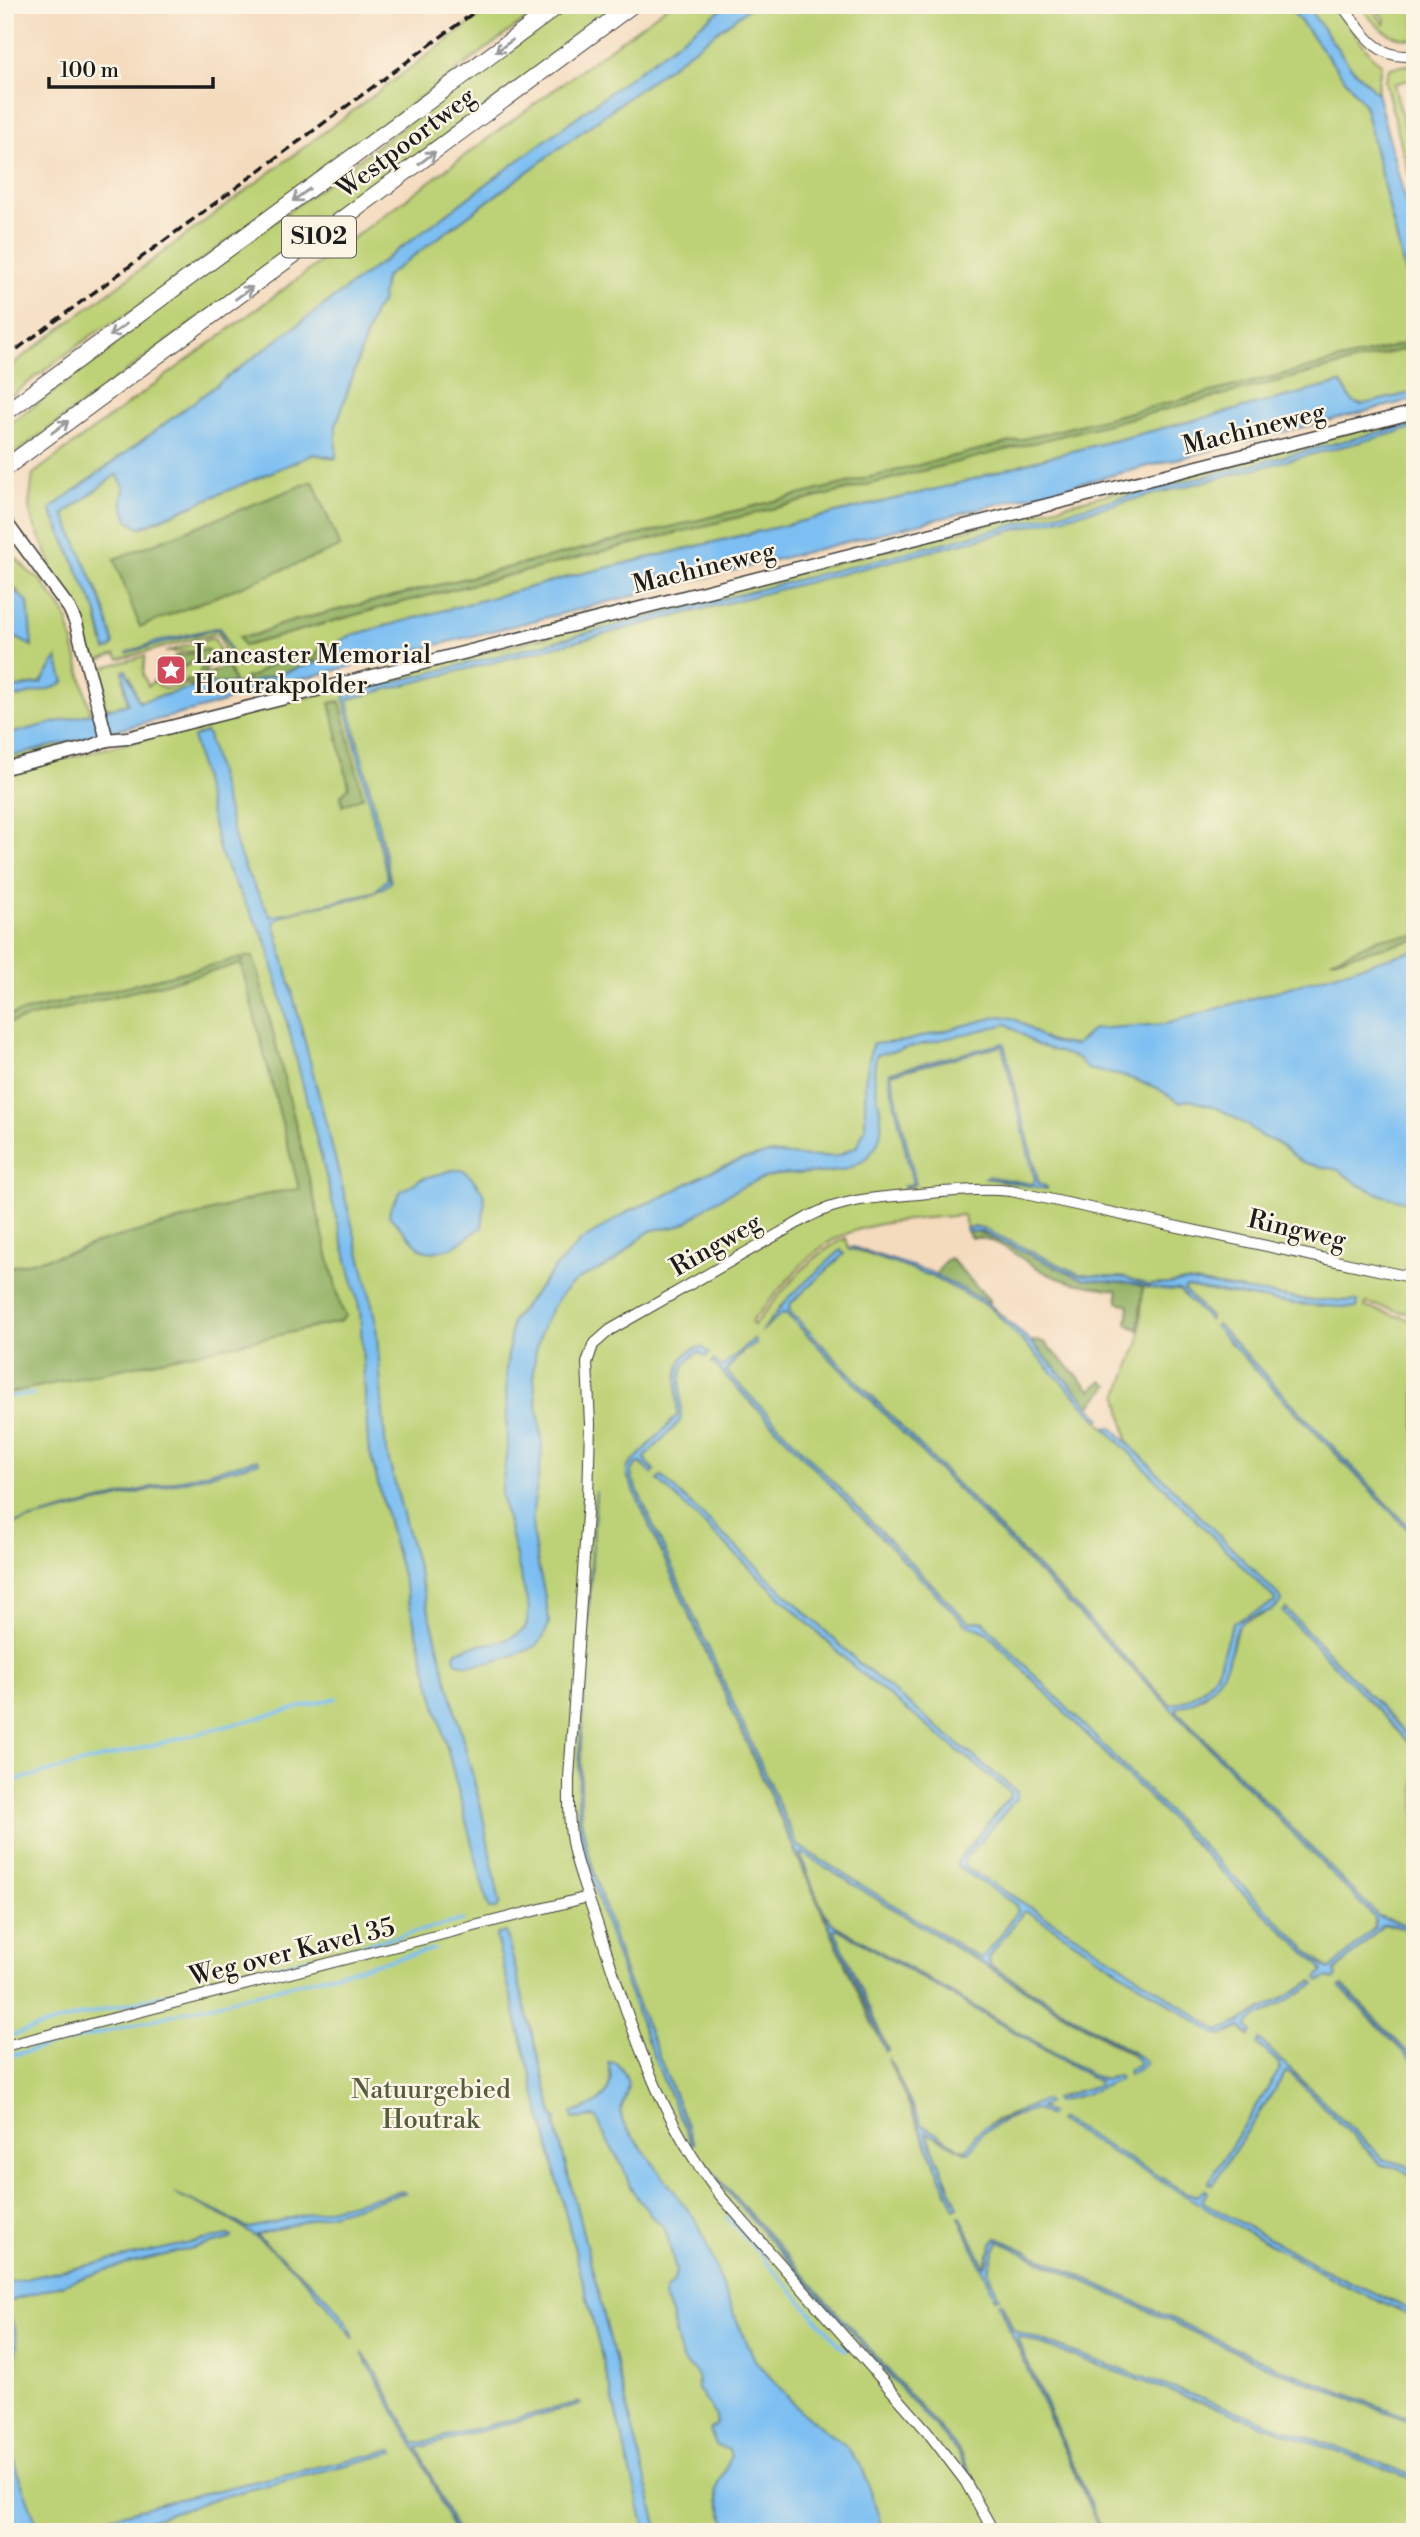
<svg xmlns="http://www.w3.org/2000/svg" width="1420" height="2537" viewBox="0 0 1420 2537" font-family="'Libre Bodoni',serif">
<rect width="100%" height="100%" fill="#fcf5e5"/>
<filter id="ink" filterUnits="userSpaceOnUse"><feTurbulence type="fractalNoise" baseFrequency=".0143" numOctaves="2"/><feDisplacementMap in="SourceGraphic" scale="14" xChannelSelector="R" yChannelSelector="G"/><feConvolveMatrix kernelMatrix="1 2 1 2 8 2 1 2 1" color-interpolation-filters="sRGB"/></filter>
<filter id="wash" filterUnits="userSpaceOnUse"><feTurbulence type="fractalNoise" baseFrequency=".00686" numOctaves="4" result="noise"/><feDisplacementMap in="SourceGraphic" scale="28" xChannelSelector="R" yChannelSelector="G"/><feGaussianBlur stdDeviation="1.57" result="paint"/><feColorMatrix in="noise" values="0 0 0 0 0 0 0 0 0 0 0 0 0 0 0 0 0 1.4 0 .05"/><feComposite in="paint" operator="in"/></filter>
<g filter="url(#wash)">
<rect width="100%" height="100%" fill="#f4dbbe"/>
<!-- green -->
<g fill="#bdd276" stroke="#6c7749" stroke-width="2" fill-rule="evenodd">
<polygon points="495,5 545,5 133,311 92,335 5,400 5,370"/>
<polygon points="568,5 624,5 5,461 5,427 106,353 140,321"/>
<path d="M669,5h60l-679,504 46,101 7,33 1,-36 -40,-93 53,-40 7,13 -2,15 6,17 11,9 175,-74 20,5 2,-33 38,-114 7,-9 4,-26 368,-272h535l76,99 51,210v78l-55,13 -7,-3 -12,-19 -304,77 -84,25 -381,91 -220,59 -19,23 -87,20 2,5h-14c-6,-17 -9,-33 -16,-50l-99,26 -4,-5 -20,8 -4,-2 -13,-48 -25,-33 -3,-18 -18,-41 -3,-13 4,-33zM1408,343v5l-1021,258 -143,40 -5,-9 16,-2 27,-11z"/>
<polygon points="1306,5 1333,5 1372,56 1381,64 1377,93 1350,66"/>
<path d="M1360,5h10l14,19 1,-5 -11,-14h41v34c-26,1 -41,-14 -55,-34z"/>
<polygon points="1415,64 1415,78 1394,84 1415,168 1415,199 1385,81 1389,68"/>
<path d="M1415,416v899l-49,-12 -1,4 50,14v212l-197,-208 -3,2 200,210v206l-129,-134v5l129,135v179l-37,-12 -202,-206 1,-2 26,-11 11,-12 17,-33 7,-26 5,-5 19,-6 19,-14 -153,-158 -10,-47 21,-55 4,-54 36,3 30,30 1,-3 -27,-27 3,-3 109,17 61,3 2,-6 -51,-1 -121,-19 -17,3 -21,1 -21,-7 -48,-4 -95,-45 -11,-2 -7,1 -2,-13c-46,4 -104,5 -142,32 -27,20 -48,51 -71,75l3,3c27,-31 54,-70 92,-87l3,12 3,-1 79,27 59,31 66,67 49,54 170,171v4l-41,19c-16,31 -6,53 -43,75 -7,4 -12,7 -20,8l-382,-394 1,-7 54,-50 -3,-3 -62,57v7l3,-3 5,2 40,41 546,561 3,5c-3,14 -34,41 -47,48l-31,-27 -84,-83 -232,-238 -12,1 -8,-6 -236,-245 16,-19 14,-8 -2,-4 -32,27 -8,-6 -2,1 251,260 23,10 251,255 81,77 5,7 -1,3 5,3 8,-2v-3l48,-47c12,-2 23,3 32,12v123l-72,-75 -3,2 75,77v109l-10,-8 -22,-6 -92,-90 -34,-25 22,19 1,6 -72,114 4,2 72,-110 2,-3 4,1 92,92 18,3 15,11v133l-82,-38 -128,-71 -3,-2 5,-9 -3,-2 -8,6 -11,-4 -50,-30 -77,-41 185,108 98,54 74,34v103l-141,-54 -276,-128 -5,3 -9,25 -25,-49 36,81 3,-1 -10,-25 10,-31 270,126 147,56v53l-397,-144 -5,-3 -12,-27 -3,2 103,228h-1096v-1758zM696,1348l13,6 -3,3 -8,-5c-27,13 -15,46 -18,69l-35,36 1,5 8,8 -2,3 -12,-10 -3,1 -6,8 1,6 165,367 184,114 17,-20 20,-30 -2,-4 -59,-39v-4l53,-66v-4l-152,-121 -200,-191 3,-4 199,188 157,128 -53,68v6l138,86 117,79 21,-9 72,-41 3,3 -64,37 -4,3 2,11 -9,-8 -18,9 -6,-2 -165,-108 -25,-15 -3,1 -34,45 1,8 141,86 15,12 -18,8 12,-8 -1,-3 -337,-207 -1,4c9,21 17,49 32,67l261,152 10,4 13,-5 -31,19 -31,4 44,-13v-3l-261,-153h-4l54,121 -14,-21 -247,-554 4,-11 46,-48 2,-48zM888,2060l33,64 40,25 6,1 9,-16 18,-13 51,-21 2,3 -8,5 10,8 -15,-7c-17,6 -37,11 -52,23 -8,7 -6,16 -16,21l-40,-21 32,75 -3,1z"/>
<polygon points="5,546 29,572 39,578 66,615 97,739 5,764 5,700 55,687 64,682 56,659 41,683 5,690 5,639 15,637 32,645 18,591 5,583"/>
<polygon points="214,638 221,654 214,657 201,651 165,652"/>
<path d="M145,656l-2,18 5,12 6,-5c10,12 20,7 34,3l6,3 -56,15 -8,-26 -7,3 5,25 -13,4 -10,-1 -3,-11 3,-7 -4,-21z"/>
<path d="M202,662l1,5 -9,15 -7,-3 -2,3c-11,4 -18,5 -26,-4l6,-4 2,3 6,1 5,-3 2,-6 11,-6z"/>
<polygon points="1018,2336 1415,2480 1415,2532 1103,2532 1018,2341"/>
</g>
<!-- forest -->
<g fill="#96b467" stroke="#596842" stroke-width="2">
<polygon points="1408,343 1409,348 387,606 244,646 239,637 255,635 282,624"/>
<polygon points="313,481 340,547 140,627 114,559"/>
<path d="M323,643l9,5 1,10 -85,25 -3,-5c16,-3 15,-9 26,-14 12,-4 30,-6 42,-3z"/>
<polygon points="206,649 213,656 204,675 228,666 234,683 194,687 185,682 187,679 194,682 203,667 202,662 191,663 180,669 174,660 175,656 195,653"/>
<polygon points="340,701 363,797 342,806 341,795 349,787 330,703"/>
<polygon points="1415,936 1415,940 1331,960 1380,938"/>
<polygon points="245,956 253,957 258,972 341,1307 346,1316 339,1322 5,1394 5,1268 73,1252 99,1242 182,1220 270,1193 299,1189 241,964 5,1024 5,1016 241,958 242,962"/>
<path d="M974,1230l109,49 48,4 12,4 -5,43 -11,-6 2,-19 -11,-3 -1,-12c-24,-3 -47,-6 -69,-16 -25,-11 -50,-39 -77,-36l-4,-7z"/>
<polygon points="950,1258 990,1301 987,1302 935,1275 946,1260"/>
<polygon points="1030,1341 1044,1342 1091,1390 1102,1381 1109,1386 1090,1406"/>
</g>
<!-- water -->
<g fill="#7dbff2" stroke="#4c6e87" stroke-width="2">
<polygon points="727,5 753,5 385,277 381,303 374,312 336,426 336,458 314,454 139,528 128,520 122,502 124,487 117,474 64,514 104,607 114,644 111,648 106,650 96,610 50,509"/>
<polygon points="1288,5 1306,5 1350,66 1377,93 1415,239 1415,314 1364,104"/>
<path d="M1341,383l12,19 7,3 55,-13v7l-1177,296 -14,7 -24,7 -195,49v-23l123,-31 -5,-33 3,-1 13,32 67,-18 42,-1 85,-25c1,-14 6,-18 19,-23l220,-59 381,-91 84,-25z"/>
<path d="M1415,423v5l-1066,271 -1,3 25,99 18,81c-30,27 -90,17 -117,40l95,368 7,34 10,126 95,357 19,96 -3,6h-8l-121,-464 -8,-134 -93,-368 -36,-66 -12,-27 -26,-113 13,-5 2,3 29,112 9,24 25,46 98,-24 6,-2 13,-12 -43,-176 -1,-5 3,-4z"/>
<polygon points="5,583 28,602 32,646 15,637 5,639"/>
<polygon points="215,628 220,628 222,631 237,668 220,631 217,629 126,653 156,642"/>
<polygon points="57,658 64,682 56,687 5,700 5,690 41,683"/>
<path d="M1415,950v254l-31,-8 -23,-10 -23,-16 -35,-7 -27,-21 -14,-5 -13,-11 -32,-18 -27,-8 -11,2 -22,-14 -30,-11 -40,-8 -9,-11 -41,-13 -30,-21 -130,31c-11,30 16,65 -2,93 -22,34 -69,22 -103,28 -16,3 -44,18 -58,26 -12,7 -22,19 -35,24 -8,3 -17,2 -26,4 -14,6 -28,24 -41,33 -10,7 -23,10 -33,16 -27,17 -42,55 -45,86 -2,27 7,53 8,79 0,30 -12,59 -9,89 2,29 13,58 16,88 -2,10 -5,18 -13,24 -14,10 -66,26 -80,17l-2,-6 3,-5c23,-10 50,-4 69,-24l3,-17 -28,-115 6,-46 -1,-79 6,-49 43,-53 25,-26 49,-31 35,-15 45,-24 32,-12 29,-7 39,4 29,-1 19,-10 8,-17v-48l7,-37 33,-3 95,-25c21,1 30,15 47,24 8,4 20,4 29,5l17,-16 72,-5z"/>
<polygon points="1004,1043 1039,1183 1047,1187 1047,1189 985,1178 987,1176 1033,1184 1035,1180 1002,1046 891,1074 916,1184 904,1188 904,1186 912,1184 912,1180 889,1078 890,1072"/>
<path d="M453,1170h11c25,26 22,22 18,57l-30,21 -20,4 -10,-2 -33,-34 1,-7 11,-18 20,-12z"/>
<polygon points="973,1227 984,1229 1079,1274 1127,1278 1148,1285 1169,1284 1186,1281 1307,1300 1358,1301 1357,1308 1295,1304 1186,1287 1184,1290 1210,1317 1209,1320 1179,1290 1155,1289 1131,1283 1083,1279 982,1232 967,1231 966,1228"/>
<polygon points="853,1247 930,1272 987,1302 1030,1341 1101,1418 1098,1420 990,1307 931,1276 853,1249 849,1250 849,1248"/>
<path d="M841,1250l3,4 -54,50 -1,7 381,393c8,0 14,-3 21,-7 36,-21 27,-44 43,-75l40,-19 1,-4 -170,-171 7,-1 16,16 151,153 2,5c-9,16 -31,11 -42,24 -6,7 -6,17 -8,26 -8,30 -25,48 -54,57l-1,2 202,206 37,12v9c-9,-9 -20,-14 -32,-12l-48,46 2,6 -4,3 -6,-3 -8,4 -2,-3 6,-7 -5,-7 -81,-77 -251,-255c-8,-6 -16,-3 -23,-10l-251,-260 2,-2 8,7 32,-28 2,5 -14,8 -16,19 236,245 8,6 12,-1 201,206 141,139 5,3 3,-1 42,-40 2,-7 -3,-5 -586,-602 -5,-1 -21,19 28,-35z"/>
<polygon points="1217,1324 1415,1533 1415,1537 1215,1327"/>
<path d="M702,1347l7,6 -3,4 -7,-5c-28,13 -15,46 -19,69l-35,36 1,5 8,8 -2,4 -11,-11 -4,1 -6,8 1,6 165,367 184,114 17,-20 20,-29 -2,-5 -59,-39v-4l53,-65v-5l-152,-121 -200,-191 3,-4 199,188 157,128v6l-53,62v6l138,86 117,79 21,-9 73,-41 2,3 -64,37 -4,4 5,7 -2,3 -10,-8 -18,9 -6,-2 -165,-108 -25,-15 -3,1 -34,45 1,8 156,96 -3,5 -14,9 -1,-4 12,-8 -9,-9 -329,-201 -1,4c9,21 17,50 32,67l261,152 10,4 14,-5 2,4 -34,15 -30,8 -2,-3 44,-14 1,-3 -261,-153h-4l54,122 -2,1 -259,-577v-6l4,-5 46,-48c2,-21 -9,-65 25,-69z"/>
<polygon points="258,1459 259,1462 253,1464 5,1526"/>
<path d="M596,1491l-15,255v72l6,30 37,122 70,173 -2,1c-47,-99 -83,-202 -112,-307l-2,-25 1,-56z"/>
<polygon points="1286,1609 1415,1743 1415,1749 1283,1612"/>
<polygon points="506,1932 554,2118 557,2119 555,2123 659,2532 646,2532 496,1937 497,1934"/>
<polygon points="1342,1985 1415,2060 1415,2064 1340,1987"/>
<polygon points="1259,2039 1383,2159 1405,2165 1415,2173 1415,2179 1400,2168 1382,2165 1290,2073 1286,2072 1212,2185 1208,2183 1280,2069 1279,2063 1257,2044"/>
<polygon points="889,2058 921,2124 961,2149 967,2150 976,2134 984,2127 1045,2100 1048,2103 1040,2108 1051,2113 1049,2116 1034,2109 1007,2119 983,2132 969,2153 926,2132 958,2207 955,2209"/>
<path d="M608,2062l8,1c27,27 -2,35 7,60l75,100 35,89 22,48 46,52 46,35 16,23 15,41 4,21h-151l-5,-7 -10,-35 15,-33 -2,-7 -12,-4 -8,-16 7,-6v-9l-18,-26 -1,-15 -15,-14 -11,-45 -7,-18 2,-8 8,-8 2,-10 -9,-36 -4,-9 -11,-9 -22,-30 -7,-20 -18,-30 -8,-19 -4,-1 -20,2 -1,-6c19,-5 42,-15 38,-41 0,-3 -2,-6 -2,-10z"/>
<polygon points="1060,2118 1185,2192 1196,2196 1204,2189 1207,2192 1202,2201 1205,2203 1333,2274 1415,2312 1415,2317 1341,2283 1242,2229 1058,2121"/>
<polygon points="706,2164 957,2448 1005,2532 1002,2532 958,2453 714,2177 705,2166"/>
<path d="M402,2191l3,2 -149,42c26,24 91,71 98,104 -36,-49 -80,-96 -135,-125 -14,-8 -30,-14 -45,-21l46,20 27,15h3z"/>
<polygon points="959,2217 961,2217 984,2266 987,2263 993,2241 998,2238 1274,2366 1415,2420 1415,2423 1268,2367 998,2241 988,2272 999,2297 995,2298"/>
<polygon points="228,2235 232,2237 230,2239 116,2267 5,2303 5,2283"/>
<polygon points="1001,2302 1013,2329 1018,2332 1415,2476 1415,2480 1018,2336 1018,2341 1103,2532 1101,2532 998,2303"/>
<polygon points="5,2308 15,2328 17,2345 8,2418 13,2452 15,2466 40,2532 5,2532"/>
<polygon points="362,2353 370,2362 416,2444 579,2402 581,2404 418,2448 457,2532 454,2532 421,2459"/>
<polygon points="392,2450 394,2453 221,2497 112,2532 54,2532 170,2501"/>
</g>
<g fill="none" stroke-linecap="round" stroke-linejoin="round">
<!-- stream -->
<g stroke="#7dbff2" stroke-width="3.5">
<polyline points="5,1397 34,1394"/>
<polyline points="5,1783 336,1698"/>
<polyline points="5,2037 71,2018 463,1920"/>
<polyline points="5,2057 434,1949"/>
<polyline points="727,2217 845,2351"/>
</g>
</g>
</g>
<g filter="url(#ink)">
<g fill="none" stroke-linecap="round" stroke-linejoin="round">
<!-- minor casing -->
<g stroke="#3c3934" stroke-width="12">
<g id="minor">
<path d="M1342,5c19,26 36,57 73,50"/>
<polyline points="5,2046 588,1897"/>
<path d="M994,2532l-29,-51 -38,-50 -207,-236c-60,-74 -92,-176 -121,-266 -9,-29 -22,-58 -27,-87 -4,-21 -3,-43 -3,-64l19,-279 2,-75 -3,-61 6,-18 17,-15 198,-113c38,-20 79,-20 122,-24 27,-2 54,-5 81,-2l404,87"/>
</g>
</g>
<!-- tertiary casing -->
<g stroke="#3c3934" stroke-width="15">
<g id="tertiary">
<polyline points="5,521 69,608 76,623 107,740"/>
<polyline points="5,768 86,748 107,740 127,738 1415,412"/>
</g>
</g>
<!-- primary casing -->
<g stroke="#3c3934" stroke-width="18">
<g id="primary">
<polyline points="5,413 559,5"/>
<polyline points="5,468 632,5"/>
</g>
</g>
<!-- minor -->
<use href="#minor" stroke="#fff" stroke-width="10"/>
<!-- tertiary -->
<use href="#tertiary" stroke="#fff" stroke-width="12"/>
<!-- primary -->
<use href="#primary" stroke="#fff" stroke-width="16"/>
<!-- rail -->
<polyline stroke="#1c1c1c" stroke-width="3.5" stroke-dasharray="10 5" stroke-linecap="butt" points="5,358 484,5"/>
</g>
<!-- one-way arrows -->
<defs><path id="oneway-shaft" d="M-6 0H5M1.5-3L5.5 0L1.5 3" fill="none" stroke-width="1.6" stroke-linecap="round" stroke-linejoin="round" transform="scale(1.75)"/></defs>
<g stroke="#999">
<use href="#oneway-shaft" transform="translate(504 46) rotate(144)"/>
<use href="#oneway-shaft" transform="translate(427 158) rotate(-37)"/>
<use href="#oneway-shaft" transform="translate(301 195) rotate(144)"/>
<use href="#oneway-shaft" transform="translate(244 293) rotate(-36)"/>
<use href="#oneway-shaft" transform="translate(118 330) rotate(144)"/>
<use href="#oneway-shaft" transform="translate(60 427) rotate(-36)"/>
</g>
</g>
<!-- icons -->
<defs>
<g id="sight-square" transform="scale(1.575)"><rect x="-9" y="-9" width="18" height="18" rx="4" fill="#d1495b" stroke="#fcf5e5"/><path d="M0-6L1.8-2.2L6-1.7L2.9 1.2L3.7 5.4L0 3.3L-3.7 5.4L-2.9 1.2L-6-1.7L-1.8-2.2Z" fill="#fff"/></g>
</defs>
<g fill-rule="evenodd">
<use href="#sight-square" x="171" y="670"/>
</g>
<g text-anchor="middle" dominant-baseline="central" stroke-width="5" stroke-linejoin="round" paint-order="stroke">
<!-- shield labels -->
<rect fill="#fcf5e5" stroke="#5f5d58" stroke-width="2" x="282" y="216.5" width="74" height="41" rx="5"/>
<g font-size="24" font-weight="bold" fill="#1c1c1c">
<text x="319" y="237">S102</text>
</g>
<!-- street labels -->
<g font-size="26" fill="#1c1c1c" stroke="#fcf5e5">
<text transform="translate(406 143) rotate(-37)">Westpoortweg</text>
<text transform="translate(1254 429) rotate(-14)">Machineweg</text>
<text transform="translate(704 568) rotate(-14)">Machineweg</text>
<text transform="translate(1297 1230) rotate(13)">Ringweg</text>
<text transform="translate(716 1245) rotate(-30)">Ringweg</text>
<text transform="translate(292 1952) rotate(-14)">Weg over Kavel 35</text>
</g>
<!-- poi labels -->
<g font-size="26" fill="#1c1c1c" stroke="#fcf5e5" text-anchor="start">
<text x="194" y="655">Lancaster Memorial<tspan x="194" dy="30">Houtrakpolder</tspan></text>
</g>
<!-- park labels -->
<g font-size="26" fill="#545c3c" stroke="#fcf5e5">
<text x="431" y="2090">Natuurgebied<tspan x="431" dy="30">Houtrak</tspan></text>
</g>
</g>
<!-- margin -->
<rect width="1420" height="2537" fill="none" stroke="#fcf5e5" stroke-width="28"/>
<!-- scale -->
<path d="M49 77v10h164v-10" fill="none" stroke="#1c1c1c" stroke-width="3.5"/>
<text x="60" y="77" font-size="21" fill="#1c1c1c" stroke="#fcf5e5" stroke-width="5" paint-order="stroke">100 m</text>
</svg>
